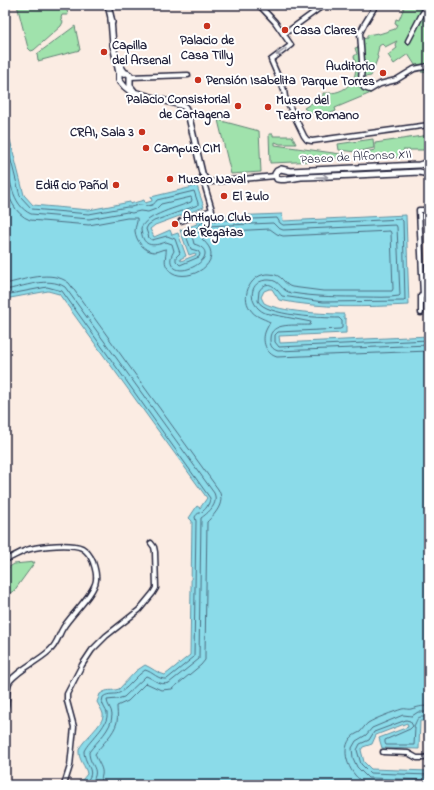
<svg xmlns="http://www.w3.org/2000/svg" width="434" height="790" viewBox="0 0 434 790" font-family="'Indie Flower',sans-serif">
<rect width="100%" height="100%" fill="#fbece3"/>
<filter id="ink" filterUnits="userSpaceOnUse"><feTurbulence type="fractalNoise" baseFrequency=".025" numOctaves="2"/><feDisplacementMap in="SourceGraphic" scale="8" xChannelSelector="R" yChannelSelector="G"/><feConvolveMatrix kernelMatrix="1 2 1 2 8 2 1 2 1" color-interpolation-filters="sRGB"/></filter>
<g filter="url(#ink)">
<!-- green -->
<g fill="#a0e2ac" stroke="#618274">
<polygon points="17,5 66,5 68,15 62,15 61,18 63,22 61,26 34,50 31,51 28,48"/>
<path d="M405,5h24v68l-8,-1 3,-2 -1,-6 -8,1 -7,-11 -14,10 -6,-9 9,-7 -2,-4 2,-3 -12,6 -3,-3 -3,2 -2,10 1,1 -7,19 -6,1 -2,4 2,6 5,1 1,5 -36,15 1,3c-11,5 -23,6 -32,-3l19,-12v-3c24,2 38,-14 31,-37l3,-2 -2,-6 8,-2 -1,-7 5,-1v-3l11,-2 1,1 16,-5 2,-5 -2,-1 1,-4 3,1z"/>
<polygon points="75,26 80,50 38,61 37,54"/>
<polygon points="218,120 259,131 261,172 231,174"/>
<polygon points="269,134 273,134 273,136 292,136 296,144 280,144 275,142 275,145 348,155 343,159 322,157 320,161 270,163"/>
<polygon points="429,135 429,150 403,150 403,157 370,159 356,154 375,150 375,143"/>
<polygon points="373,139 374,148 356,152 339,150 338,144"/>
<polygon points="35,562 14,591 5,595 5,570 14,564"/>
</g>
<!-- water -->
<path fill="#8bdbe9" stroke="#6191a3" d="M5,134l1,6h4l14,55 9,10 56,5 41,-8v2l14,-4 1,3 7,-2 -1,-4 46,-11 7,21 -49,18 -5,4 4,8 16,-7 2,5 6,-2 8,23 -6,3 1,2 15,-6 -1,-2 -6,2 -9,-25 17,-6 -1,-3 9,-4 77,-3 1,7 123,-6 3,90c-43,2 -87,4 -130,-5l-7,-11h-3l-5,2 -3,6 3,6c16,9 61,11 80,11v4l2,1v14l-67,3 1,7 149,-7v385h-9l-1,28 -37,-1 -3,-10 29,-11 -1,-4 -31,12 -4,9 -9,3 -2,3 3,12 7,7 58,2v14h-356l10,-6 4,-5c-1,-8 -9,-14 -8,-24 2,-9 26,-26 24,-36 -1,-4 -4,-8 -6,-12l3,-8c9,-6 10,-2 19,-5l17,-18 9,-6c7,3 12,8 20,10l25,-20 2,-134 -3,-3 8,-12 3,2 7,-10 -148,-204 -11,-3 -43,8z"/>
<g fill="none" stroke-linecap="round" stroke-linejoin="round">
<!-- shore -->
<g stroke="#4c6c81" stroke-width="1">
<path d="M5,144l2,1 13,51 12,13 57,5 38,-7c5,1 8,-2 13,-2 8,1 13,2 17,-5l37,-9 4,12v2l-44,16 -6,4 -2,4 3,9 3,2 15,-4 8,3 5,14 -4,4v4l4,4 19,-8 1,-3 -2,-3 -7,-2 -6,-16 13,-6 3,-4 5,-2 71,-3 3,5 3,2 118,-6 2,2 2,79 -1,1 -81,1 -41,-6c-7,-9 -14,-18 -23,-5l-1,10c8,15 64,17 81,17l3,3v7l-2,1 -62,3 -3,3v7l4,5 150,-7"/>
<path d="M5,158c5,19 6,47 26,56l58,5 38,-7 5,1 8,-2 8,1 8,-3 5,-5 30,-7 1,3 -1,2c-12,5 -45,13 -50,26 1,19 11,19 25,14l6,2 2,7c-3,5 -5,10 -1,15 9,14 52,-13 21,-22l-2,-8 9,-5 6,-5 66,-3 5,5 5,2 113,-5 1,2 3,68 -1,1c-11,2 -23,1 -34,1 -25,0 -49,0 -73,-4 -12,-2 -11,-13 -23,-13 -20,-1 -23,24 -4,33l46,9 -1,3c-13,1 -40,-4 -40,14 0,7 2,10 8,12l151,-6"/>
<path d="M5,183c4,14 9,31 25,37l59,5 38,-7h10c1,4 -2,8 -2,13 1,9 8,20 19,21 4,0 8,-3 12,-3 1,6 -3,12 1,18 10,19 51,3 43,-18 -2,-4 -5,-7 -8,-10l7,-7 61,-3 7,5 6,2 107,-5 1,2 2,56 -1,2h-69l-31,-4c-9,-2 -8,-13 -23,-13 -17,-1 -29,21 -19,35 5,8 13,9 20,13 -1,3 -3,5 -4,8 -5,11 0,24 11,27l152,-6"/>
<path d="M5,284c19,-4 46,-15 64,-1l149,206c8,13 -2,24 -11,33l-2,133v5l-4,5 -29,24 -11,1 -15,-7 -18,18 -11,5c0,5 1,10 0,16 -3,12 -15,22 -22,32 4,12 13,17 2,31"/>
<path d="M5,290c18,-3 43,-14 60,-3l149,206c5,11 -6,20 -13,25l-2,141 -30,24c-10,3 -15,-4 -23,-7l-22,21 -7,2 -10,1c0,5 5,9 5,15 0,14 -15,26 -23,37 0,15 14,16 1,33"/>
<path d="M5,295l42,-8 15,4 148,207c0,4 -3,10 -7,13 -4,3 -5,1 -8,6l1,4 -2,136 -27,22c-9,1 -14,-7 -22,-9 -9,6 -15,16 -24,22 -6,4 -12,0 -18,5l-1,5c1,4 4,8 5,11 2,13 -18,27 -23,38 0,15 17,22 -3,34"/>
<polyline points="429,712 418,712 412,716 403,715 372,728 366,735 356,741 352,748 353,758 357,767 368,778 429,780"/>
<path d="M429,717c-13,0 -10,-1 -15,9l1,2 -1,17h-28l-1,-2v-3l25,-11 3,-3 -3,-5 -4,-1 -32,12 -5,8 -9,4 -3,6 4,14 9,9 59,2"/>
<path d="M389,785c-8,0 -17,1 -24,-2 -15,-7 -25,-31 -15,-44 3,-4 6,-5 10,-7 3,-3 5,-7 8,-9 8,-5 25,-11 34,-14 3,-1 7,1 9,0 8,-2 9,-3 18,-3"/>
</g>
<!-- minor casing -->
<g stroke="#22223b" stroke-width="7">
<g id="minor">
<polyline points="259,5 275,22 291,45 271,60 284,90 285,97 304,136 307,140 312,141 429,125"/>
<polyline points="376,5 365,23 360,33 362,61 361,82 364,88 370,90 380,84 396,80 414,69 429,66"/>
<polyline points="284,34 324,5"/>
<polyline points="408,41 422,14 428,5"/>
<polyline points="130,77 188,75"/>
<polyline points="202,173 206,179 211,182 275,176"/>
<polyline points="181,221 212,210 204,183 207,180"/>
<polyline points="421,313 421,296 423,296 419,210 429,210"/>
<path d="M5,560c8,-3 17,-9 25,-11 12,-3 41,-6 52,-1 5,3 9,9 11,14 2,6 4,12 3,18 -1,13 -26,36 -33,48 -5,8 -6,17 -14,23 -12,11 -28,17 -39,30 -4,6 -2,20 -5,29"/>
<polyline points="383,752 408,753 417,758 424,758 429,756"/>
<polyline points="64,785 70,766 74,727 67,701 67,694 82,665 92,650 106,636 139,610 153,593 156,588 155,552 154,547 151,543"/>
</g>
</g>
<!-- major casing -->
<g stroke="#22223b" stroke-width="8">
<g id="major">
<polyline points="108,5 112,22"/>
<polyline points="111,19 113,45 119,73 119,80 125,87 130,91 180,105 185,107 188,113 202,173"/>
<polyline points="119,61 121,67 125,73"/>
<polyline points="123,73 127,73 130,75 130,86 134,91"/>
<path d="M428,174l-9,-2c-39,2 -78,4 -118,5 -6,1 -20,4 -24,2l-2,-5 2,-3 4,-2 9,2 129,-6 10,-3"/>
</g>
</g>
<!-- minor -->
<use href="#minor" stroke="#fff" stroke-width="4"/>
<!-- major -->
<use href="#major" stroke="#fff" stroke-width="5"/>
</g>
<!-- one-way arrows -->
<defs><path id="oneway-shaft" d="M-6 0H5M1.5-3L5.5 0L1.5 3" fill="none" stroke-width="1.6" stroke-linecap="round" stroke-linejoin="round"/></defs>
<g stroke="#9c9ca7">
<use href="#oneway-shaft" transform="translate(281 52) rotate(145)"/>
<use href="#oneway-shaft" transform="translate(322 177) rotate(-2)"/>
</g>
</g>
<!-- markers -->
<g fill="#c8321e" stroke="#fff" stroke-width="1.5">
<circle cx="207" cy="26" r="4"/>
<circle cx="285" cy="30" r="4"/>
<circle cx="104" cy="52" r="4"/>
<circle cx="383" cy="73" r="4"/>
<circle cx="198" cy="80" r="4"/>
<circle cx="238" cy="106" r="4"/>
<circle cx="268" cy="107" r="4"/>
<circle cx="142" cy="132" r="4"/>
<circle cx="146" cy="148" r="4"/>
<circle cx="170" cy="179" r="4"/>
<circle cx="116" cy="185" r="4"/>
<circle cx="224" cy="196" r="4"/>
<circle cx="175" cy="224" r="4"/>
</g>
<g text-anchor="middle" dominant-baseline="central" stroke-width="4" stroke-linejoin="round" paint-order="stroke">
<!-- poi labels -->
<g font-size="13" font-weight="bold" fill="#22223b" stroke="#fff" text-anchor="start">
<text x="293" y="30">Casa Clares</text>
<text x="207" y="40" text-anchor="middle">Palacio de<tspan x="207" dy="15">Casa Tilly</tspan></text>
<text x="112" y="45">Capilla<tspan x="112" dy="15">del Arsenal</tspan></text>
<text x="375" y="66" text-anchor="end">Auditorio<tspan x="375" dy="15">Parque Torres</tspan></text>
<text x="206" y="80">Pensión Isabelita</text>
<text x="230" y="99" text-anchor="end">Palacio Consistorial<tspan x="230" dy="15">de Cartagena</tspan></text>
<text x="276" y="100">Museo del<tspan x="276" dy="15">Teatro Romano</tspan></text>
<text x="134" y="132" text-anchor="end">CRAI, Sala 3</text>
<text x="154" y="148">Campus CIM</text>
<text x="178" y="179">Museo Naval</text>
<text x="108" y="185" text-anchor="end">Edificio Pañol</text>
<text x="232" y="196">El Zulo</text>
<text x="183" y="217">Antiguo Club<tspan x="183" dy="15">de Regatas</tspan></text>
</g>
<!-- street labels -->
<g font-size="13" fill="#22223b" stroke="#fff">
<text transform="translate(356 157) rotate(-3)">Paseo de Alfonso XII</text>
</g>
</g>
<!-- margin -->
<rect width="434" height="790" fill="none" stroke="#fff" stroke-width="20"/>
<rect x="10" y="10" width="414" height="770" fill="none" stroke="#22223b" stroke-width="1.5" filter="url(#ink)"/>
</svg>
